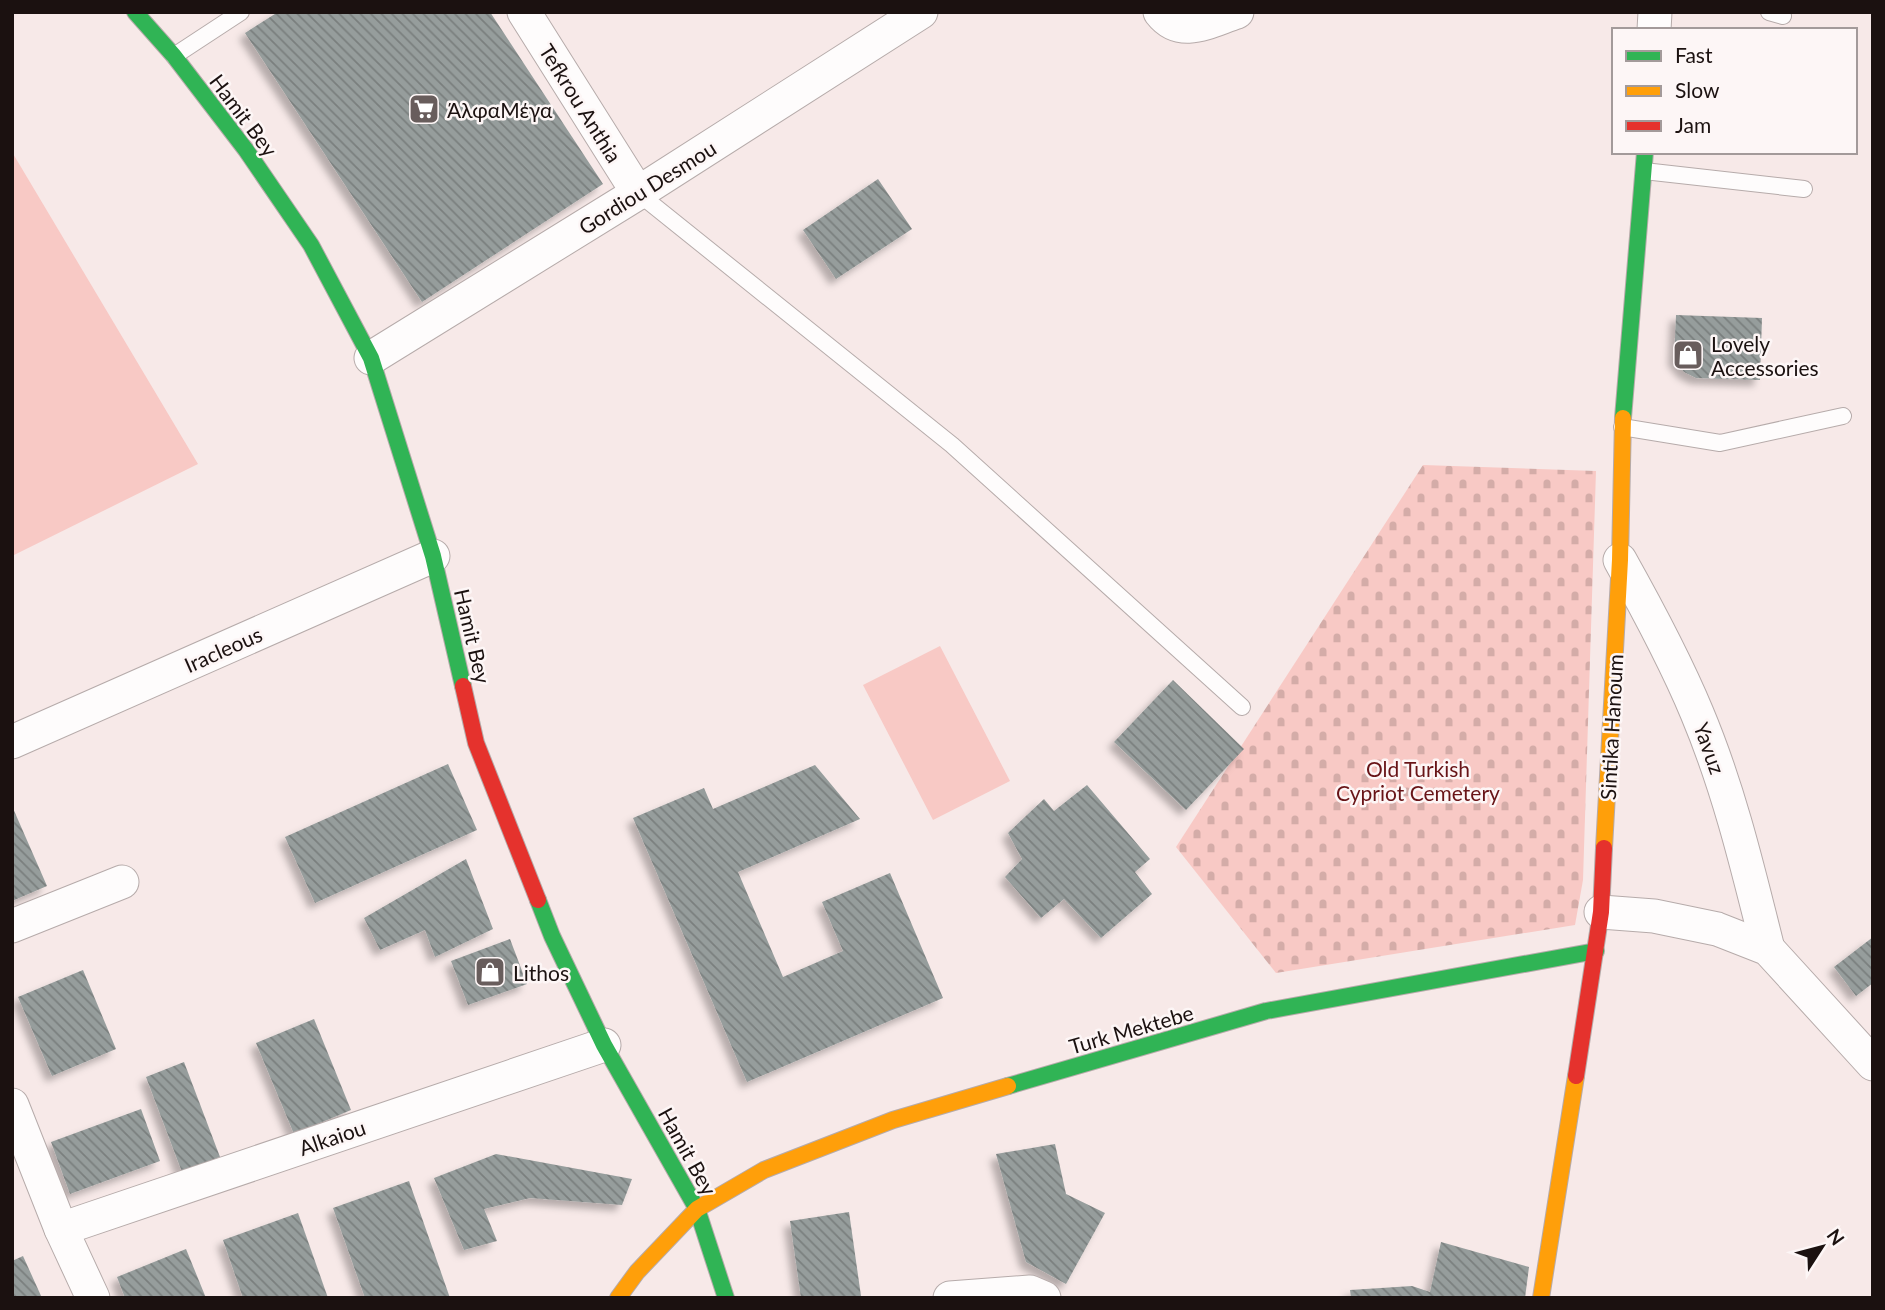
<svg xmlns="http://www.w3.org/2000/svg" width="1885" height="1310" viewBox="0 0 1885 1310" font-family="Lato,sans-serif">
<defs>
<pattern id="cemetery-stones" width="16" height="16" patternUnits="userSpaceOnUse" patternTransform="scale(1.75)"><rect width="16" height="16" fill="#f8c9c5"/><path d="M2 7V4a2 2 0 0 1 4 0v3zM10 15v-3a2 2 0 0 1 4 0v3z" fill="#d4aca8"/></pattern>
<pattern id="building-back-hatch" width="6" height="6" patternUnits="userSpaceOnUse" patternTransform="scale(1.75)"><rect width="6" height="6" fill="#969d9c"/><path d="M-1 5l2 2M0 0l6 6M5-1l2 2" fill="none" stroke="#7a7f7e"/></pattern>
<filter id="shadow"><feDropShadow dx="-6" dy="6" stdDeviation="3.5" flood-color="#0004"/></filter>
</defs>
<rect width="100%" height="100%" fill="#f7e9e8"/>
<!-- cemetery -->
<polygon fill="url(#cemetery-stones)" points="1423,465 1596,471 1583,880 1575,925 1276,973 1176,847"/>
<!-- green -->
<g fill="#f8c9c5">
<polygon points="12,152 198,464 12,556"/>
<polygon points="940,646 1010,781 933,820 863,685"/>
</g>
<!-- building -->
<g fill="url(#building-back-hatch)" filter="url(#shadow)">
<polygon points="278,12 490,12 603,184 422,302 245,33"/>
<polygon points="878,179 912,229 836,279 803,230"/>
<polygon points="1676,315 1762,318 1760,380 1696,378 1684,372 1674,360"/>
<polygon points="1173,680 1244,749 1186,810 1114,742"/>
<polygon points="448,764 477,830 315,903 285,837"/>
<polygon points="815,765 860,819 738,872 783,977 843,951 822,902 890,873 943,998 747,1082 633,818 704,788 713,809"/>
<polygon points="1087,785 1150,859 1135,872 1152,894 1101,938 1064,899 1041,918 1005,877 1022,859 1008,833 1044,799 1054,811"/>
<polygon points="12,806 47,886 12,901"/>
<polygon points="466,859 493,929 435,957 425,930 380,950 364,918"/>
<polygon points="1873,937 1873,983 1856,996 1834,967"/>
<polygon points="510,939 527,984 468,1005 451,961"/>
<polygon points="83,970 116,1049 52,1076 18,997"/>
<polygon points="314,1019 351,1110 294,1134 256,1043"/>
<polygon points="184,1062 220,1157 182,1172 146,1077"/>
<polygon points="141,1109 160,1161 70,1194 51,1142"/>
<polygon points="1055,1144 1066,1194 1105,1213 1066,1284 1026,1262 996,1154"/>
<polygon points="496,1154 632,1179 622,1205 530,1198 484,1209 497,1241 464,1250 434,1178"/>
<polygon points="409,1181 450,1298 365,1298 333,1208"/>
<polygon points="849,1212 861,1296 801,1298 790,1221"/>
<polygon points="298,1213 328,1298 243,1298 223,1240"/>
<polygon points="1441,1242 1529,1267 1525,1298 1351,1298 1350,1290 1412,1286 1430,1292"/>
<polygon points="186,1249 206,1298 125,1298 117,1277"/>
<polygon points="23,1256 42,1298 12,1298 12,1261"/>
</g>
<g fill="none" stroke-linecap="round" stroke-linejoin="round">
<!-- lane casing -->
<g stroke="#b6abaa" stroke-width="18">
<g id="lane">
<polyline points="1769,12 1783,16"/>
<polyline points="174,56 241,12"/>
<polyline points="1644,171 1804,189"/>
<polyline points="638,193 952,445 1242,707"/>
<polyline points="1622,427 1720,443 1843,416"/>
</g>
</g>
<!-- street casing -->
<g stroke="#b6abaa" stroke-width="35">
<g id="street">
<polyline points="524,12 638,193"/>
<path d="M1160,12c21,27 49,9 77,0"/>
<polyline points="1654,30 1655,12"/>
<polyline points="371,358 638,193 921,12"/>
<path d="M1620,560c28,50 55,100 77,153 32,76 51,156 71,236"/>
<polyline points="12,742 433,556"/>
<polyline points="1601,912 1654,916 1717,929 1768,949 1873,1064"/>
<polyline points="12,926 122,882"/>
<polyline points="12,1105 61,1229 93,1298"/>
<polyline points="61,1229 604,1045"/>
<polyline points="950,1298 1030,1292 1044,1298"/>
</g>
</g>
<!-- fast casing -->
<g stroke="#b6abaa" stroke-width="18">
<g id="fast">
<polyline points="135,12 174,56 246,150 311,245 371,358 433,556 463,686"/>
<polyline points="1623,418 1645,152"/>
<polyline points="538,900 552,936 604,1045 697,1209 726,1298"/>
<polyline points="1008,1086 1266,1011 1596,951"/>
</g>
</g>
<!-- slow casing -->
<g stroke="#b6abaa" stroke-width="18">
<g id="slow">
<polyline points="1604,848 1620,560 1623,418"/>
<polyline points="618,1298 637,1272 697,1209 764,1170 893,1120 1008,1086"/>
<polyline points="1541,1298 1576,1076"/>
</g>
</g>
<!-- jam casing -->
<g stroke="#b6abaa" stroke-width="18">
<g id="jam">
<polyline points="463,686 476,743 538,900"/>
<polyline points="1576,1076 1601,912 1604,848"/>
</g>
</g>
<!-- lane -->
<use href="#lane" stroke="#fefcfc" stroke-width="16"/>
<!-- street -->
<use href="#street" stroke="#fefcfc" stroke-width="33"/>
<!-- fast -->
<use href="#fast" stroke="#30b455" stroke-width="16"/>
<!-- slow -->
<use href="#slow" stroke="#ff9f0a" stroke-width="16"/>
<!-- jam -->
<use href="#jam" stroke="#e5322d" stroke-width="16"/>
</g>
<!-- icons -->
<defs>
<g id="supermarket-square" transform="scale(1.575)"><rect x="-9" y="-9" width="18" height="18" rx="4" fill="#685d5c" stroke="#fdf6f6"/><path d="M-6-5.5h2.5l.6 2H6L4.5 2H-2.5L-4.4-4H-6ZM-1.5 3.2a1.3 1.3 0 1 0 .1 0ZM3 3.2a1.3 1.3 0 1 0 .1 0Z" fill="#fff"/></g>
<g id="shop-square" transform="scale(1.575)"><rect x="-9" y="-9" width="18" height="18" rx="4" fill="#685d5c" stroke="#fdf6f6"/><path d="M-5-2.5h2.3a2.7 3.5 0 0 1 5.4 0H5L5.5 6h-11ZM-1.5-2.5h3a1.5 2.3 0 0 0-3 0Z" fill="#fff"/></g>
</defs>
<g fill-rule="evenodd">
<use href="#supermarket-square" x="424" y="109"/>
<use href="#shop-square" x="1688" y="355"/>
<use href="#shop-square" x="490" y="972"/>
</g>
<g text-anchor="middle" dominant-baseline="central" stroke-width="5" stroke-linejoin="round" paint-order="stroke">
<!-- street labels -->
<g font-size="21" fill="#1b1110" stroke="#fdf6f6">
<text transform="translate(581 103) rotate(58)">Tefkrou Anthia</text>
<text transform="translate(244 115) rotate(53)">Hamit Bey</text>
<text transform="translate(647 187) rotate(-32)">Gordiou Desmou</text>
<text transform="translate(473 636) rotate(77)">Hamit Bey</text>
<text transform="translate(223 649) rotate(-24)">Iracleous</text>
<text transform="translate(1611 727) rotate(-87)">Sintika Hanoum</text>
<text transform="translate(1710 748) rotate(70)">Yavuz</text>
<text transform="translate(1131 1029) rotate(-16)">Turk Mektebe</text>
<text transform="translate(332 1137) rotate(-19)">Alkaiou</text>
<text transform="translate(688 1151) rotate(61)">Hamit Bey</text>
</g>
<!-- poi labels -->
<g font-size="21" fill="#1b1110" stroke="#fdf6f6" text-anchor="start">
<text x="447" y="109">ΆλφαΜέγα</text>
<text x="1711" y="343">Lovely<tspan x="1711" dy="24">Accessories</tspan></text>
<text x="513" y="972">Lithos</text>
</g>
<!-- park labels -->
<g font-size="21" fill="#681417" stroke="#fdf6f6">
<text x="1418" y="768">Old Turkish<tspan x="1418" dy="24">Cypriot Cemetery</tspan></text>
</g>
</g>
<!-- border -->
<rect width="1885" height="1310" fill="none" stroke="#1b1110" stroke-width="28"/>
<!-- legend -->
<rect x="1612" y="28" width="245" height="126" fill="#fdf6f6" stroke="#a39a9a" stroke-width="2"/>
<rect x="1626" y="51" width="35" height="10" fill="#30b455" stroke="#a39a9a" stroke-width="2"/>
<text x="1675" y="63" font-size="21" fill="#1b1110">Fast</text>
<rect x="1626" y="86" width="35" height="10" fill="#ff9f0a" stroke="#a39a9a" stroke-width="2"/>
<text x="1675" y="98" font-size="21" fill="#1b1110">Slow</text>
<rect x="1626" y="121" width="35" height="10" fill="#e5322d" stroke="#a39a9a" stroke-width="2"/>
<text x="1675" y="133" font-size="21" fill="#1b1110">Jam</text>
<!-- north arrow -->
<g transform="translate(1822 1247) rotate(54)" stroke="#fdf6f6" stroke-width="5" paint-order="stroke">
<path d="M0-5L12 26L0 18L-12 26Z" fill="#1b1110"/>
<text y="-10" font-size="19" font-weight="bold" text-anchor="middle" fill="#1b1110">N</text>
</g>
</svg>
